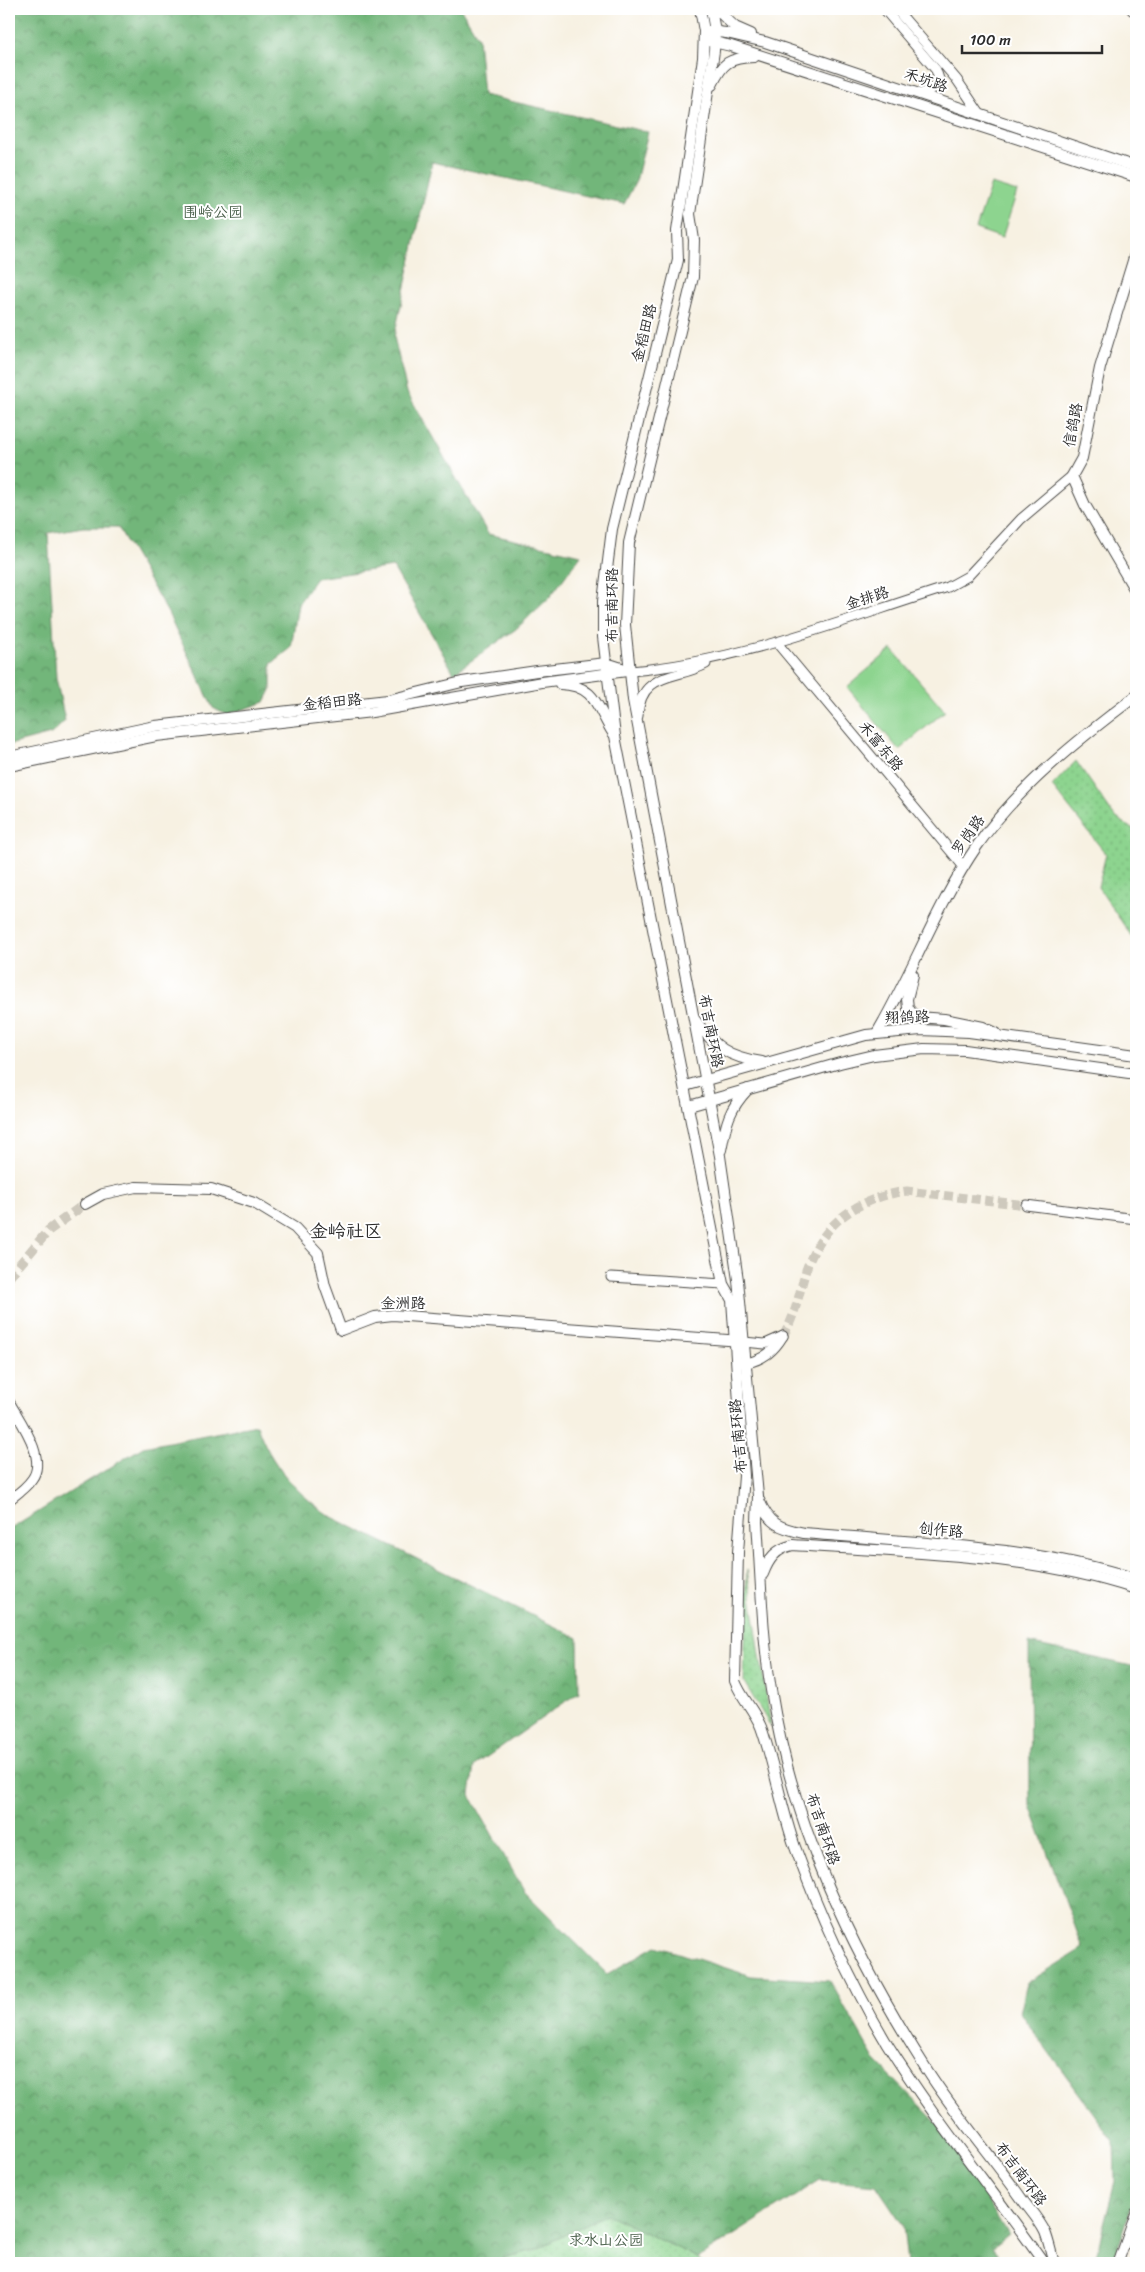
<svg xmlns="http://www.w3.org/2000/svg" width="1145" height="2272" viewBox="0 0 1145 2272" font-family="Sriracha,'LXGW WenKai TC',sans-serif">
<defs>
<pattern id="grass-dots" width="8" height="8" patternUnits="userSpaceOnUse" patternTransform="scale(1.25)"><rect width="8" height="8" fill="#8dd48f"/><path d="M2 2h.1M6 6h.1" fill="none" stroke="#7ab67c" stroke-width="1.8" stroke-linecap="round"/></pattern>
<pattern id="forest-crowns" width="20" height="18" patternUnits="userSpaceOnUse" patternTransform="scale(1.25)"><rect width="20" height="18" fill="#72b67a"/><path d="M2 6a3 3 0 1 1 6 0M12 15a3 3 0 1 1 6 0" fill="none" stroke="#5e9464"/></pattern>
</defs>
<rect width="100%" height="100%" fill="#fff"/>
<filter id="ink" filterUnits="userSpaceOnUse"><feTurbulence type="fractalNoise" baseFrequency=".02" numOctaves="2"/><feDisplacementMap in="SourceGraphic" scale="10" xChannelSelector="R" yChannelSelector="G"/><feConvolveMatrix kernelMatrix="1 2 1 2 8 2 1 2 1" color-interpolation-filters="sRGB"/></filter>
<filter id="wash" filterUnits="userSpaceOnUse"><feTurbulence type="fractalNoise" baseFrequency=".0096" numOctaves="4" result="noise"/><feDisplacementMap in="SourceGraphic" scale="20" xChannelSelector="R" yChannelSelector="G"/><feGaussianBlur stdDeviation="1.12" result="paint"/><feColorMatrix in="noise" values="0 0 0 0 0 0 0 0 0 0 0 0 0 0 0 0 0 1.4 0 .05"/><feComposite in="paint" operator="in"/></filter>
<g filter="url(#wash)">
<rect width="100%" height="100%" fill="#f7f1e2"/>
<!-- grass -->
<g fill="url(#grass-dots)" stroke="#5c805d">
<polygon points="1076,761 1114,816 1132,829 1136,827 1136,943 1098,887 1106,854 1052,786"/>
<polygon points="747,1570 771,1727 744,1682"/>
<polygon points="606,2213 698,2258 702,2263 501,2263 501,2259 537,2249"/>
</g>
<!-- forest -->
<g fill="url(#forest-crowns)" stroke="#4e7052">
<polygon points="9,9 461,9 478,37 483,95 648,132 636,181 624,204 432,162 394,337 407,392 488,534 581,555 550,597 516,629 454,673 393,567 316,578 298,604 291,648 271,664 271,690 265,702 227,715 213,708 168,613 118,527 83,527 48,533 56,678 65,721 51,734 9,745"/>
<path d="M257,1425c13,39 40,69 73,91l248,122 1,54 -105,74 -4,29 54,96 83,83 49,-28 95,30 79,5 45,79 70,71 63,104 -16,13 13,15h-98l-4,-38 -27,-40 -56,-5 -122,78 -92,-44 -69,35 -36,10v4h-492v-733l134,-83z"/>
<polygon points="1029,1643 1136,1667 1136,2194 1113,2263 1094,2263 1115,2181 1114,2141 1020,2013 1027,1983 1083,1948 1030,1806"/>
</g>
<!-- pitch -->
<g fill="#8dd48f" stroke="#5c805d">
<polygon points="991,184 1017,192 1002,238 976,229"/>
<polygon points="892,649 945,711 899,750 847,687"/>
</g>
</g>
<g filter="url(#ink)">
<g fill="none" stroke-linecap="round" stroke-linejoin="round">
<!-- minor-tunnel -->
<path stroke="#cec9bd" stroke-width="9" stroke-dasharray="9 4.5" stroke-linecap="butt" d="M783,1336c13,-21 16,-43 23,-66 17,-48 52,-72 101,-79l119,14"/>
<!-- tertiary-tunnel -->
<polyline stroke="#cec9bd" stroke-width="10" stroke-dasharray="10 5" stroke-linecap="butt" points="9,1277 49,1230 85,1204"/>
<!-- minor casing -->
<g stroke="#4a4946" stroke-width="11">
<g id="minor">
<polyline points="884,9 936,70 939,79 937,86 920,94"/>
<polyline points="896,9 957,80 980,114"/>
<polyline points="1132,10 1136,10"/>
<polyline points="777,643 964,867"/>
<path d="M631,671c111,-10 212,-51 317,-84l20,-11 53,-57 51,-43"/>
<path d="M638,716c2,-45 39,-36 68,-52"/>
<polyline points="1026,1205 1136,1219"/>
<polyline points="611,1277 723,1284"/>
<polyline points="744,1342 765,1344 783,1336"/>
<path d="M747,1363c17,-4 27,-12 36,-27"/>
<path d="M9,1401c10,19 39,57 23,78 -6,9 -15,15 -23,21"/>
<polyline points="1118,2263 1136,2212"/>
</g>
</g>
<!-- tertiary casing -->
<g stroke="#4a4946" stroke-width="12">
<g id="tertiary">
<path d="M700,9l4,22 -1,27 -26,173 1,29 -66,269 -9,72v36l12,99 108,548 9,16 12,176 -6,76 -3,129c6,16 19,29 26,46 14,39 20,81 34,120 24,66 55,134 91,195 48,77 106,147 158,221"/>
<path d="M711,9l4,22 -1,20 -24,163 4,26 -1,37 -64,266 -4,82 8,75 87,456 18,124 20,216 -1,26c4,56 5,113 14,168 22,139 81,262 156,380 28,44 62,83 92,125 8,12 20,24 26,37 4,10 6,21 9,31"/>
<polyline points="716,9 735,27 751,34"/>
<polyline points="709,31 726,33 765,42 1136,167"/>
<polyline points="709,41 731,46 1136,177"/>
<path d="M712,85c11,-23 17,-27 42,-28"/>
<polyline points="1136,251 1100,368 1082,458 1072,476 1085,505 1136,592"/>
<path d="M560,684c36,1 37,24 53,49"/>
<polyline points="9,757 155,726 388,700 462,682 537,671 606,663 631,671"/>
<polyline points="9,766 156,736 372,712 542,682 627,671"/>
<polyline points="913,975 907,999 908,1008 912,1013 918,1017 944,1019 983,1027 996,1033"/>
<path d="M695,1020c20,27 32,37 67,42"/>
<path d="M877,1033c36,-61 60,-129 100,-187 40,-58 103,-108 159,-150"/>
<polyline points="685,1086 866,1035 921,1030 969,1032 1136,1055"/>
<polyline points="689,1106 840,1063 874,1055 924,1049 965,1050 1136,1074"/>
<path d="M721,1150c5,-27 8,-41 27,-61"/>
<polyline points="85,1204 103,1194 136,1187 211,1189 254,1203 295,1228 318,1253 325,1286 341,1330 375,1317 393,1315 741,1341"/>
<path d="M759,1500c10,24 20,28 45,33 111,10 226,12 332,46"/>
<path d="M763,1574c6,-16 13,-25 30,-29 114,8 234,8 343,44"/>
</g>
</g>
<!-- minor -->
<use href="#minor" stroke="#fff" stroke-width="9"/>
<!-- tertiary -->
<use href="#tertiary" stroke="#fff" stroke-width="10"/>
</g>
</g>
<g text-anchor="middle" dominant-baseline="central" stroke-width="4" stroke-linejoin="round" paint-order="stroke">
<!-- street labels -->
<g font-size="15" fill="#2b2b2b" stroke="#fff">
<text transform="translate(926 80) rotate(19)">禾坑路</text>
<text transform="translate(644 333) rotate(-76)">金稻田路</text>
<text transform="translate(1073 425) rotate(-79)">信鸽路</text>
<text transform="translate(867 598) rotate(-18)">金排路</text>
<text transform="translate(612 605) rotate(-90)">布吉南环路</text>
<text transform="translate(332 702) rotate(-6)">金稻田路</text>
<text transform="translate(881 746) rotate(50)">禾富东路</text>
<text transform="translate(968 835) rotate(-55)">罗岗路</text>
<text transform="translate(907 1017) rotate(-2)">翔鸽路</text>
<text transform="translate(711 1031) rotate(79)">布吉南环路</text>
<text x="403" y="1303">金洲路</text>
<text transform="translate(738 1436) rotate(-95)">布吉南环路</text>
<text transform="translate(941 1530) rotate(5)">创作路</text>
<text transform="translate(823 1829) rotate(71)">布吉南环路</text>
<text transform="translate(1021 2174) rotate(53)">布吉南环路</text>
</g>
<!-- park labels -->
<g font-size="15" fill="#485e49" stroke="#fff">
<text x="213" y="212">围岭公园</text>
<text x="606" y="2240">求水山公园</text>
</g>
<!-- quarter labels -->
<g font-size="18" fill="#2b2b2b" stroke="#fff">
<text x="346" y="1231">金岭社区</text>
</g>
</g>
<!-- margin -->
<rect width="1145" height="2272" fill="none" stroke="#fff" stroke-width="30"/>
<!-- scale -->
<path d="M962 45v8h140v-8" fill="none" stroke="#2b2b2b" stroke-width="2.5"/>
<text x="970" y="45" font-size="15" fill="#2b2b2b" stroke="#ffffff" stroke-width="4" paint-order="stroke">100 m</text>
</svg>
